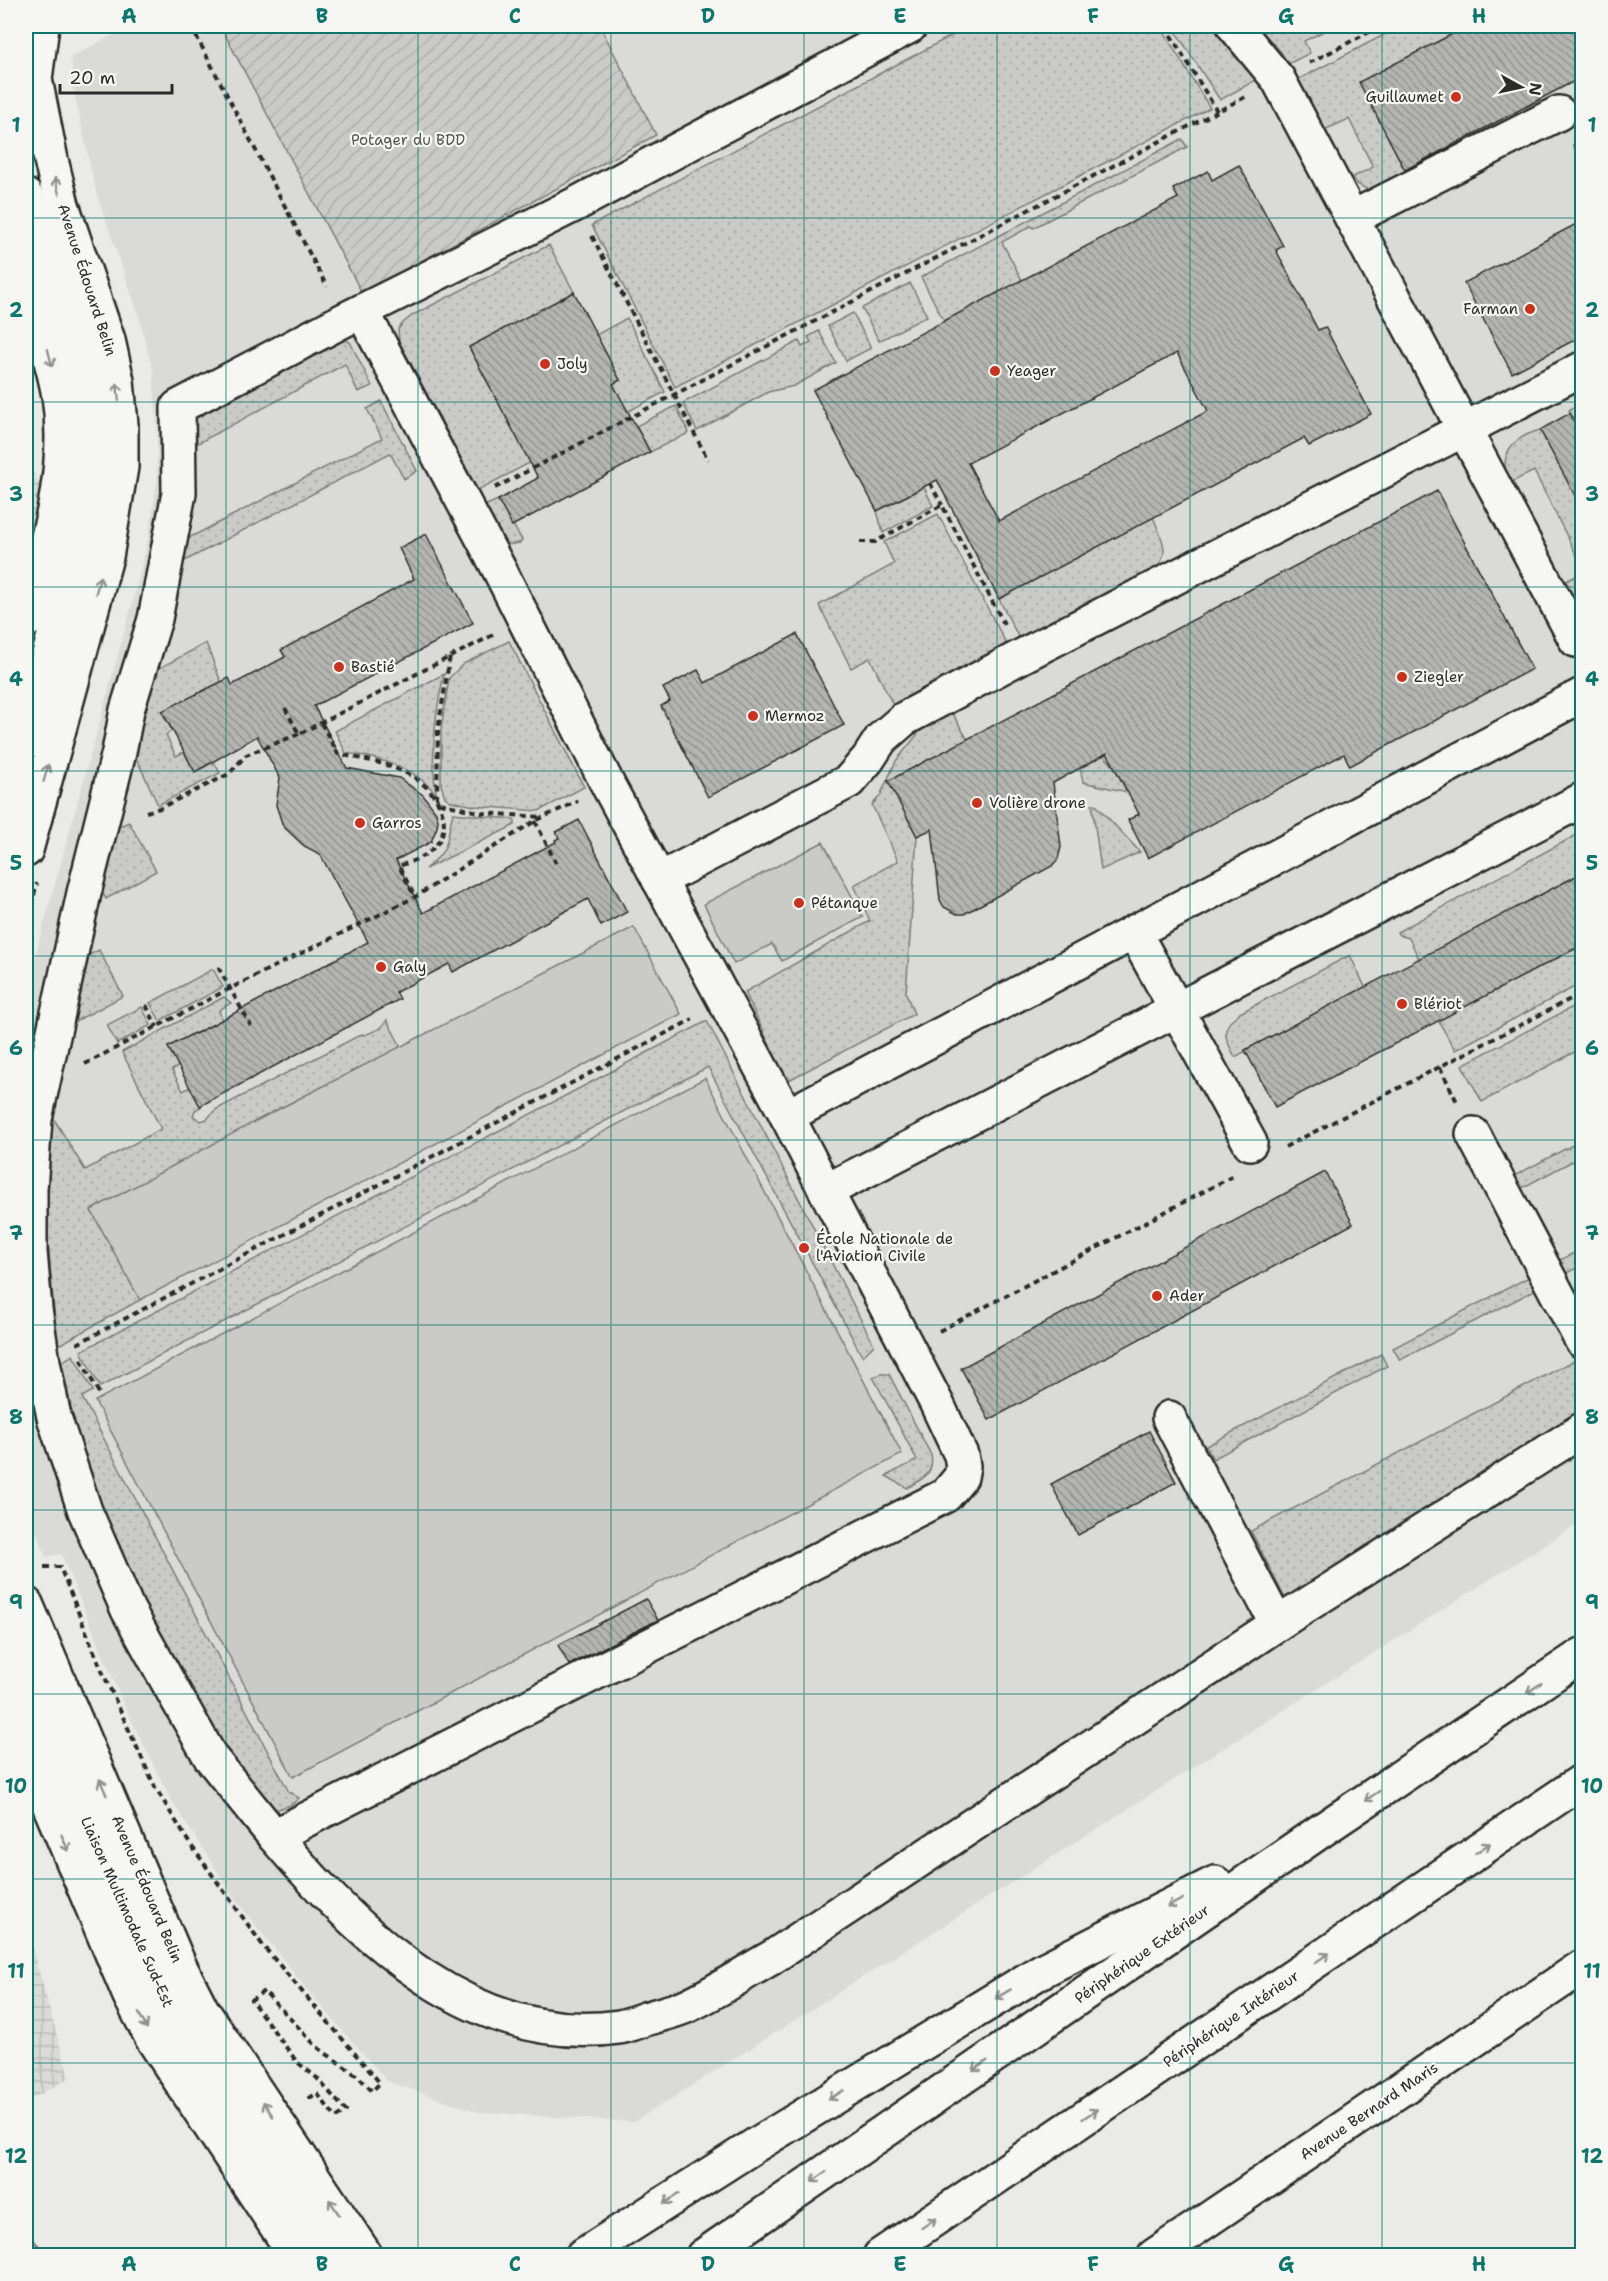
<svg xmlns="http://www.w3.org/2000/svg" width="1608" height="2281" viewBox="0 0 1608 2281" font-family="'Shantell Sans',sans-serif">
<defs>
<pattern id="industrial-grid" width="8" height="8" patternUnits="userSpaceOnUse" patternTransform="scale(1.5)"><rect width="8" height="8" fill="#dadad6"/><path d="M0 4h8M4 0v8" fill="none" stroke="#bbbbb8"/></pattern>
<pattern id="grass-dots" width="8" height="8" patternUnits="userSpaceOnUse" patternTransform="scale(1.5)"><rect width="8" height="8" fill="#cacac7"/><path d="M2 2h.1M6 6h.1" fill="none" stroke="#aeaeab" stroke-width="1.8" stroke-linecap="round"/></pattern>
<pattern id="garden-furrows" width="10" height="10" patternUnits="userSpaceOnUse" patternTransform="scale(1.5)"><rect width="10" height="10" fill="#cacac7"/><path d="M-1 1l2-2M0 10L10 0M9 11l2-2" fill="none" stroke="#aeaeab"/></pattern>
<pattern id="water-waves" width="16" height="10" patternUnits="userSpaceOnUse" patternTransform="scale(1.5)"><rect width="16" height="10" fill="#a1a19e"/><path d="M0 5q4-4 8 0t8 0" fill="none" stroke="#838381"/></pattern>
<pattern id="building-back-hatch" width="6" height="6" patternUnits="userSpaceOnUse" patternTransform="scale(1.5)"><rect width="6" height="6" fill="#b4b4b1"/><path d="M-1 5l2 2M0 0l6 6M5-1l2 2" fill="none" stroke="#939390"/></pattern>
</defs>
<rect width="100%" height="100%" fill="#eaeae6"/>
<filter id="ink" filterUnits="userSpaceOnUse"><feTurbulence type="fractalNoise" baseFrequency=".0167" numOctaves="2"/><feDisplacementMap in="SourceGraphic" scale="12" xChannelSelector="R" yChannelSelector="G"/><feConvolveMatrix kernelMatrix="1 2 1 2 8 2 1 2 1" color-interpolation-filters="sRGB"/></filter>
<g filter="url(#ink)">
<!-- built -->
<polygon fill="#dadad6" points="130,26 1582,26 1582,1521 634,2122 479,2112 387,2081 308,1991 236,1900 171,1800 124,1705 61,1554 46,1557 26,1506 26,990 135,593 149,535 157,483 157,427 153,371 138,313 96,192 73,87 71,57"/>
<!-- industrial -->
<g fill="url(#industrial-grid)">
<polygon points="26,459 44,494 26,562"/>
<polygon points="26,1926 69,2078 26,2102"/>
</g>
<!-- grass -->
<g fill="url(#grass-dots)" stroke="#7a7a79" stroke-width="1.5">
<polygon points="970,26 1160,26 1210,108 675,387 592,225"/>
<polygon points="1172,26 1212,26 1249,67 1256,80 1220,100"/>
<polygon points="1257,26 1334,26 1304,41 1310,53 1288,64 1281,52"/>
<polygon points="1401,26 1468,26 1360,82 1405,170 1540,100 1546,114 1374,193 1357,184 1353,177 1373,167 1349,119 1322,131 1295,81"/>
<polygon points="1182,139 1187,147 1033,228 1031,226 1002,242 1022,280 944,321 921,277"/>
<polygon points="549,245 574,292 469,347 516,435 620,380 596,335 627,318 665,392 478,490 399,341 398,329 404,322 413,315"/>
<polygon points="910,283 927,316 879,341 862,308"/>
<polygon points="853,313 871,348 846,361 828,326"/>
<polygon points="819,331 836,363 794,386 768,392 697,431 683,403 799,341 802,347 811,342 808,337"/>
<polygon points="345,340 350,342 372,386 358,392 345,364 193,446 195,419 198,416 333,343"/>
<polygon points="381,401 417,471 404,479 390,453 179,564 185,540 382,438 367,409"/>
<polygon points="1582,402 1582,437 1569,410"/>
<polygon points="676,406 689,433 650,452 636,426"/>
<path d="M1540,430l15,28 27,-14v22l-17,9 17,34v57l-48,-95 -26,13c-9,-31 3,-46 32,-54z"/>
<polygon points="924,487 933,506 883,533 877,511"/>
<polygon points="498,500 522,540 520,543 499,546 477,509"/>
<polygon points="938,514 1008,647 894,707 870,658 851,668 819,605 894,564 884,542"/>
<path d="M1153,517c9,23 20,37 -1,56l-132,67 -21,-41z"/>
<polygon points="1582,573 1582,607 1575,604 1560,584"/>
<polygon points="509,641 584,787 539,811 474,806 451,801 445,797 441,785 441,730 449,678 463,664"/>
<polygon points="206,643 221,682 162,712 172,731 166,735 176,756 184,752 195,772 214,762 220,773 158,805 134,753 156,670"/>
<path d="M444,674c-9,39 -14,80 -8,120 -21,-27 -59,-37 -90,-41l-11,-22z"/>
<polygon points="951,711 968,740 888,781 917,836 906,993 914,1014 789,1080 780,1067 745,992 870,921 854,885 898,861 872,805 880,796 896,761 925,725"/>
<polygon points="1104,755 1114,767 1127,792 1083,782 1080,768"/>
<polygon points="1092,804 1095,804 1140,852 1101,870"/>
<path d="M453,813l58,6 4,2v4l-90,44c27,-21 20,-27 28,-56z"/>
<polygon points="129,822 156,871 106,899 100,889 115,828"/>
<polygon points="1582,832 1582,873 1419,959 1409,938 1399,935 1397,932"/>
<polygon points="1582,945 1582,983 1455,1050 1438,1020"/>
<polygon points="99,950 123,996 74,1022 70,1014 83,958"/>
<path d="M1350,955l15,32 -130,70c-10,-19 -16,-28 3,-43z"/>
<polygon points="213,969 223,987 160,1021 150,1003"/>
<polygon points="224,997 231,1003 219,1010 222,1020 168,1047 179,1066 172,1070 183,1091 190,1087 201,1107 195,1110 193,1116 201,1121 207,1119 215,1110 362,1034 365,1035 381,1028 387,1020 401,1047 269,1114 91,1210 140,1300 57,1346 47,1229 51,1114 85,1170 161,1129 122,1052"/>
<polygon points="1582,1002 1582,1048 1482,1102 1462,1065"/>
<polygon points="142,1007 151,1025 117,1044 107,1025"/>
<polygon points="707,1021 874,1345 864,1355 862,1356 708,1067 100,1387 81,1351"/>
<polygon points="1582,1140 1582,1156 1520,1189 1514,1176"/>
<polygon points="1582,1249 1582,1265 1565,1274 1558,1261"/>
<polygon points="1531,1276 1537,1289 1400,1360 1393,1348"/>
<polygon points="1381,1354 1387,1366 1213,1459 1206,1446"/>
<polygon points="73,1355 93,1391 82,1397 289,1792 299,1798 291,1805 271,1811 222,1748 138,1597 83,1464 61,1362"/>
<polygon points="1575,1360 1582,1373 1582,1410 1287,1602 1251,1531"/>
<path d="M882,1374h7l42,81c4,19 -9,24 -24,33l-21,-12 31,-16 -44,-83z"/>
</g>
<!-- garden -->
<polygon fill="url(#garden-furrows)" stroke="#7a7a79" stroke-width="1.5" points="231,26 600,26 656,135 362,293 223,31"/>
<!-- pitch -->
<g fill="#cacac7" stroke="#7a7a79" stroke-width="1.5">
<polygon points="823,842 863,917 782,961 772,944 734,964 704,904"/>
<polygon points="634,927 681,1014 140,1300 91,1210 269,1114"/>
<polygon points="705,1078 902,1454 293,1777 95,1401"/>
</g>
<!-- water -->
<polygon fill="url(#water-waves)" stroke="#727270" stroke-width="1.5" points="26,2232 43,2250 45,2255 26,2255"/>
<!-- building -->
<g fill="url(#building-back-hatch)" stroke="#2b2b2b" stroke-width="1.5" fill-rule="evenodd">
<polygon points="1468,26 1582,26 1582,77 1405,170 1359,82"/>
<path d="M1239,165l44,81 -7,4 42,80 7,-3 46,87 -62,32 -5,-8 -305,161 -62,-119 -60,31 -64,-121 365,-192 -5,-9 35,-18 4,9zM1177,353l31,58 -209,110 -31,-58z"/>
<polygon points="1582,221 1582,336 1512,373 1464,283"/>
<polygon points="574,292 620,380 613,384 650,452 512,526 498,500 538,478 469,347"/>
<polygon points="1570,413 1582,437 1582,509 1540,430"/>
<polygon points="1437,491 1532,669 1350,766 1344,754 1148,858 1128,820 1139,814 1107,753 1053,783 1061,847 1058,859 1052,866 964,914 957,914 944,907 940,900 932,829 917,836 888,781"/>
<polygon points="426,534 473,623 314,706 347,768 399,778 423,795 436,812 438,820 437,827 431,842 396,860 423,913 556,842 555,840 559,838 556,832 579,820 627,912 601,926 588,899 453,972 449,964 396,992 400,999 200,1106 168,1047 194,1033 195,1034 368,942 320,854 304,846 283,826 276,805 280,778 257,736 195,772 162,711 229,678 232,685 285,657 281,650 414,579 399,548"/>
<polygon points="797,634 844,725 708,797 661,706 670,701 663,688 698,670 705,683"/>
<polygon points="1582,873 1582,945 1275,1107 1245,1050"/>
<polygon points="1325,1172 1353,1224 989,1420 961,1368"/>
<polygon points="1149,1431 1176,1482 1078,1535 1051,1484"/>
<polygon points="646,1599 658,1620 569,1665 558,1645"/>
</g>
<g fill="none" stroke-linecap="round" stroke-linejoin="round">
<!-- minor casing -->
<g stroke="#2b2b2b" stroke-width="38">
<g id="minor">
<polyline points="1234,26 1278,79 1576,640"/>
<path d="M26,196c24,67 57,136 63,208 6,68 -10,132 -26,197 -12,47 -25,94 -37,141"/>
<polyline points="1352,218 1559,113"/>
<path d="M26,282c12,38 26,75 33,114 12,77 -14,152 -33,225"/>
<polyline points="362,311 500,571 609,787 787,1116 937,1404 961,1455 963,1466 961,1477 946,1495 274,1836 211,1758 178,1700 128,1610 85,1511 54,1417 43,1362 35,1309 30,1252 30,1189 35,1119 84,893 119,752 127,710 155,619 179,493 178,407 344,320 576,204 910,26"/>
<polyline points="26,850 106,557 121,467 121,425 117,381 108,340 62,205 51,160 35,79 42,26"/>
<polyline points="659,880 849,781 868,759 881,739 904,719 1020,657 1582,369"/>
<polyline points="1134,932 1250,1143"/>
<polyline points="787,1116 1582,695"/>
<polyline points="1473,1134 1582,1341"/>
<polyline points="826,1191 1582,800"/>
<polyline points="1169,1418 1277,1624"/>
<polyline points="26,1604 180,1967 202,2010 366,2256"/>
<path d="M26,1676l116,277c51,108 121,204 189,303"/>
<polyline points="26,1750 130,1996 152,2038 296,2256"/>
<path d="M274,1836c85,100 201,212 345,191 8,-1 17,-5 26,-8 12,-4 27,-7 39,-12 30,-13 58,-33 87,-49l506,-334 305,-194"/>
<polyline points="1154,2256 1582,1967"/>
</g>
</g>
<!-- highway casing -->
<g stroke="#2b2b2b" stroke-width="38">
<g id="highway">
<polyline points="582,2256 754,2146 1043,1970 1215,1883"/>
<polyline points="703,2256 1322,1830 1582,1655"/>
<polyline points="880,2256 1582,1781"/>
</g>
</g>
<!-- path -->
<g stroke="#2b2b2b" stroke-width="4" stroke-dasharray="6 4.5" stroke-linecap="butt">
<polyline points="191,26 327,287"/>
<polyline points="1165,26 1217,111"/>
<polyline points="1309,63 1381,26"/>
<polyline points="1574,144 1582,161"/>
<polyline points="592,236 708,460"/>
<polyline points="930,483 942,505"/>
<polyline points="495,488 1247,96"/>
<polyline points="860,542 875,542 942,505 1005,626"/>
<polyline points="285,708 299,734 493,635"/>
<path d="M321,723l17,31c25,5 52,9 75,23 27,16 45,52 16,75 -9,7 -19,10 -30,14l16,31"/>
<polyline points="437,799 438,729 450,656"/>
<polyline points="440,803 482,813 542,817"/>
<polyline points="146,812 160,808 229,774 246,755 299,734"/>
<polyline points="535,821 556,863"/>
<polyline points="26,926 37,883"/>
<polyline points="218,967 251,1026"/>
<polyline points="146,1005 157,1027"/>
<polyline points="85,1064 229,989 415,897 535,821 578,801"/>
<polyline points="1440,1067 1458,1104"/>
<polyline points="1285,1147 1582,993"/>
<polyline points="939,1331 1235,1175"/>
<polyline points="77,1344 693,1019"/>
<polyline points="81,1360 99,1393"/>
<polyline points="26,1551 33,1569"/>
<polyline points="44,1567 60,1567 102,1671 155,1787 188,1841 264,1947 380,2083 372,2091 359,2077 317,2047 264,1991 251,2000 297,2062 317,2078 346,2111 336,2118 317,2093 305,2101"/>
</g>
<!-- minor -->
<use href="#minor" stroke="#f6f6f2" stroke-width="33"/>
<!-- highway -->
<use href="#highway" stroke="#f6f6f2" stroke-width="33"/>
</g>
<!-- one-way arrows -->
<defs><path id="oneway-shaft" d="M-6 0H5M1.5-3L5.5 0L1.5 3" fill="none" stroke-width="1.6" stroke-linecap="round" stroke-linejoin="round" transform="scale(1.5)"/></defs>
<g stroke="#90908e">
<use href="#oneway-shaft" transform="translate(57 186) rotate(-104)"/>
<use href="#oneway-shaft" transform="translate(50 358) rotate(76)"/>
<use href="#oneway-shaft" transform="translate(118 392) rotate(-95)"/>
<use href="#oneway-shaft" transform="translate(98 585) rotate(-75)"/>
<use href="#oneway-shaft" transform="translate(46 773) rotate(-75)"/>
<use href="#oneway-shaft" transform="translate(1534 1688) rotate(146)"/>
<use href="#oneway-shaft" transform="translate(103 1787) rotate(-113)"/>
<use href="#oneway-shaft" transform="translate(1372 1796) rotate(146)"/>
<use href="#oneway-shaft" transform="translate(65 1843) rotate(67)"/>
<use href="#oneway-shaft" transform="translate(1483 1848) rotate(-34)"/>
<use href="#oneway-shaft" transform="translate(1175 1903) rotate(153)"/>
<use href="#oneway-shaft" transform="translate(1322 1958) rotate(-34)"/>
<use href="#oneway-shaft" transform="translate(1003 1994) rotate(149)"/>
<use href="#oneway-shaft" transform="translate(143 2021) rotate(62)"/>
<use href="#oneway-shaft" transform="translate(980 2066) rotate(145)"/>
<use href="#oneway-shaft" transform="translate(836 2095) rotate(149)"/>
<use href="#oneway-shaft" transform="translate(268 2109) rotate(-124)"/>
<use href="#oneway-shaft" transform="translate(1090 2114) rotate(-34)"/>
<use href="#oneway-shaft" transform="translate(819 2177) rotate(145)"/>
<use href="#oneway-shaft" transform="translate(671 2199) rotate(147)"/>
<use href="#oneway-shaft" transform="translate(334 2207) rotate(-124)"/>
<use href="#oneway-shaft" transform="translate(929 2223) rotate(-34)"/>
</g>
</g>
<!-- grid -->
<path fill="none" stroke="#0f766e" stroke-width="1.5" stroke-opacity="0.55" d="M226,26v2230M418,26v2230M611,26v2230M804,26v2230M997,26v2230M1190,26v2230M1382,26v2230M26,218h1556M26,402h1556M26,587h1556M26,771h1556M26,956h1556M26,1140h1556M26,1325h1556M26,1510h1556M26,1694h1556M26,1879h1556M26,2063h1556"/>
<!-- markers -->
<g fill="#c8321e" stroke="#f6f6f2" stroke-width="2">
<circle cx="1456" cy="97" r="6"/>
<circle cx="1530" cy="309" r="6"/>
<circle cx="545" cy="364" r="6"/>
<circle cx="995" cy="371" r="6"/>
<circle cx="339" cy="667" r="6"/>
<circle cx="1402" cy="677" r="6"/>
<circle cx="753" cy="716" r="6"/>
<circle cx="977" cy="803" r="6"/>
<circle cx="360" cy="823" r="6"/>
<circle cx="799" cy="903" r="6"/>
<circle cx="381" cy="967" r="6"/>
<circle cx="1402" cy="1004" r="6"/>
<circle cx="804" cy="1248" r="6"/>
<circle cx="1157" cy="1296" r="6"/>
</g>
<g text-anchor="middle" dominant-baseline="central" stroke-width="4.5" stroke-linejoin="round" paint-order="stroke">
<!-- poi labels -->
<g font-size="15" fill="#2b2b2b" stroke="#f6f6f2" text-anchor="start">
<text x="1444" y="97" text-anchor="end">Guillaumet</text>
<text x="1518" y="309" text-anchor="end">Farman</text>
<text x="557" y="364">Joly</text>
<text x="1007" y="371">Yeager</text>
<text x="351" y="667">Bastié</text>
<text x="1414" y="677">Ziegler</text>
<text x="765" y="716">Mermoz</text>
<text x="989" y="803">Volière drone</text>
<text x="372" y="823">Garros</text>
<text x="811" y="903">Pétanque</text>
<text x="393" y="967">Galy</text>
<text x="1414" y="1004">Blériot</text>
<text x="816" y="1239">École Nationale de<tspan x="816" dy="17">l'Aviation Civile</tspan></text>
<text x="1169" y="1296">Ader</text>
</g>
<!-- park labels -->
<g font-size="15" fill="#535352" stroke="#f6f6f2">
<text x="408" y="140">Potager du BDD</text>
</g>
<!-- street labels -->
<g font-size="15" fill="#2b2b2b" stroke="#f6f6f2">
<text transform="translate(87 280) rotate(72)">Avenue Édouard Belin</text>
<text transform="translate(147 1889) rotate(67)">Avenue Édouard Belin</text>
<text transform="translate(127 1912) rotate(66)">Liaison Multimodale Sud-Est</text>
<text transform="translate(1142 1954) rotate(-35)">Périphérique Extérieur</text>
<text transform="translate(1231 2019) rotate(-34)">Périphérique Intérieur</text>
<text transform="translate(1369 2111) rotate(-34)">Avenue Bernard Maris</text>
</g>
</g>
<!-- margin -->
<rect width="1608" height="2281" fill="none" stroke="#f6f6f2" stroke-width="66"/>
<!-- north arrow -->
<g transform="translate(1521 87) rotate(98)" stroke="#f6f6f2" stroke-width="4.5" paint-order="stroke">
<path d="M0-4.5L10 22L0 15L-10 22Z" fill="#2b2b2b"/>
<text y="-9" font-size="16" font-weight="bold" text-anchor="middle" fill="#2b2b2b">N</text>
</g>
<!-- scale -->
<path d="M60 84v9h112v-9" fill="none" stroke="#2b2b2b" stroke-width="3"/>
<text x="69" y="84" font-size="18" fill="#2b2b2b" stroke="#f6f6f2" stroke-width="4.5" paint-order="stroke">20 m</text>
<rect x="33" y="33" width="1542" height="2215" fill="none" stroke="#0f766e" stroke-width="2"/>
<g font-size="20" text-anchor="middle" font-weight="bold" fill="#0f766e">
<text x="129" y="23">A</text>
<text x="322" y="23">B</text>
<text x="515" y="23">C</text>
<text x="708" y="23">D</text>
<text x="900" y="23">E</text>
<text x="1093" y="23">F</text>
<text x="1286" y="23">G</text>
<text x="1479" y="23">H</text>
<text x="16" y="132">1</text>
<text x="1592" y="132">1</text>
<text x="16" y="317">2</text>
<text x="1592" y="317">2</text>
<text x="16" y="501">3</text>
<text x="1592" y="501">3</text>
<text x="16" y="686">4</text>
<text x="1592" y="686">4</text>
<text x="16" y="870">5</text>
<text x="1592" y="870">5</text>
<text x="16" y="1055">6</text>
<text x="1592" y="1055">6</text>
<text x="16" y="1240">7</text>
<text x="1592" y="1240">7</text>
<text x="16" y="1424">8</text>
<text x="1592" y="1424">8</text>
<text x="16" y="1609">9</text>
<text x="1592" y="1609">9</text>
<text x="16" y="1793">10</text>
<text x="1592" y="1793">10</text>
<text x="16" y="1978">11</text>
<text x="1592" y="1978">11</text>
<text x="16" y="2163">12</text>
<text x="1592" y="2163">12</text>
<text x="129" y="2271">A</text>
<text x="322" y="2271">B</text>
<text x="515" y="2271">C</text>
<text x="708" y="2271">D</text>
<text x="900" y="2271">E</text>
<text x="1093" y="2271">F</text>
<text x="1286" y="2271">G</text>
<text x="1479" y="2271">H</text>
</g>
</svg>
